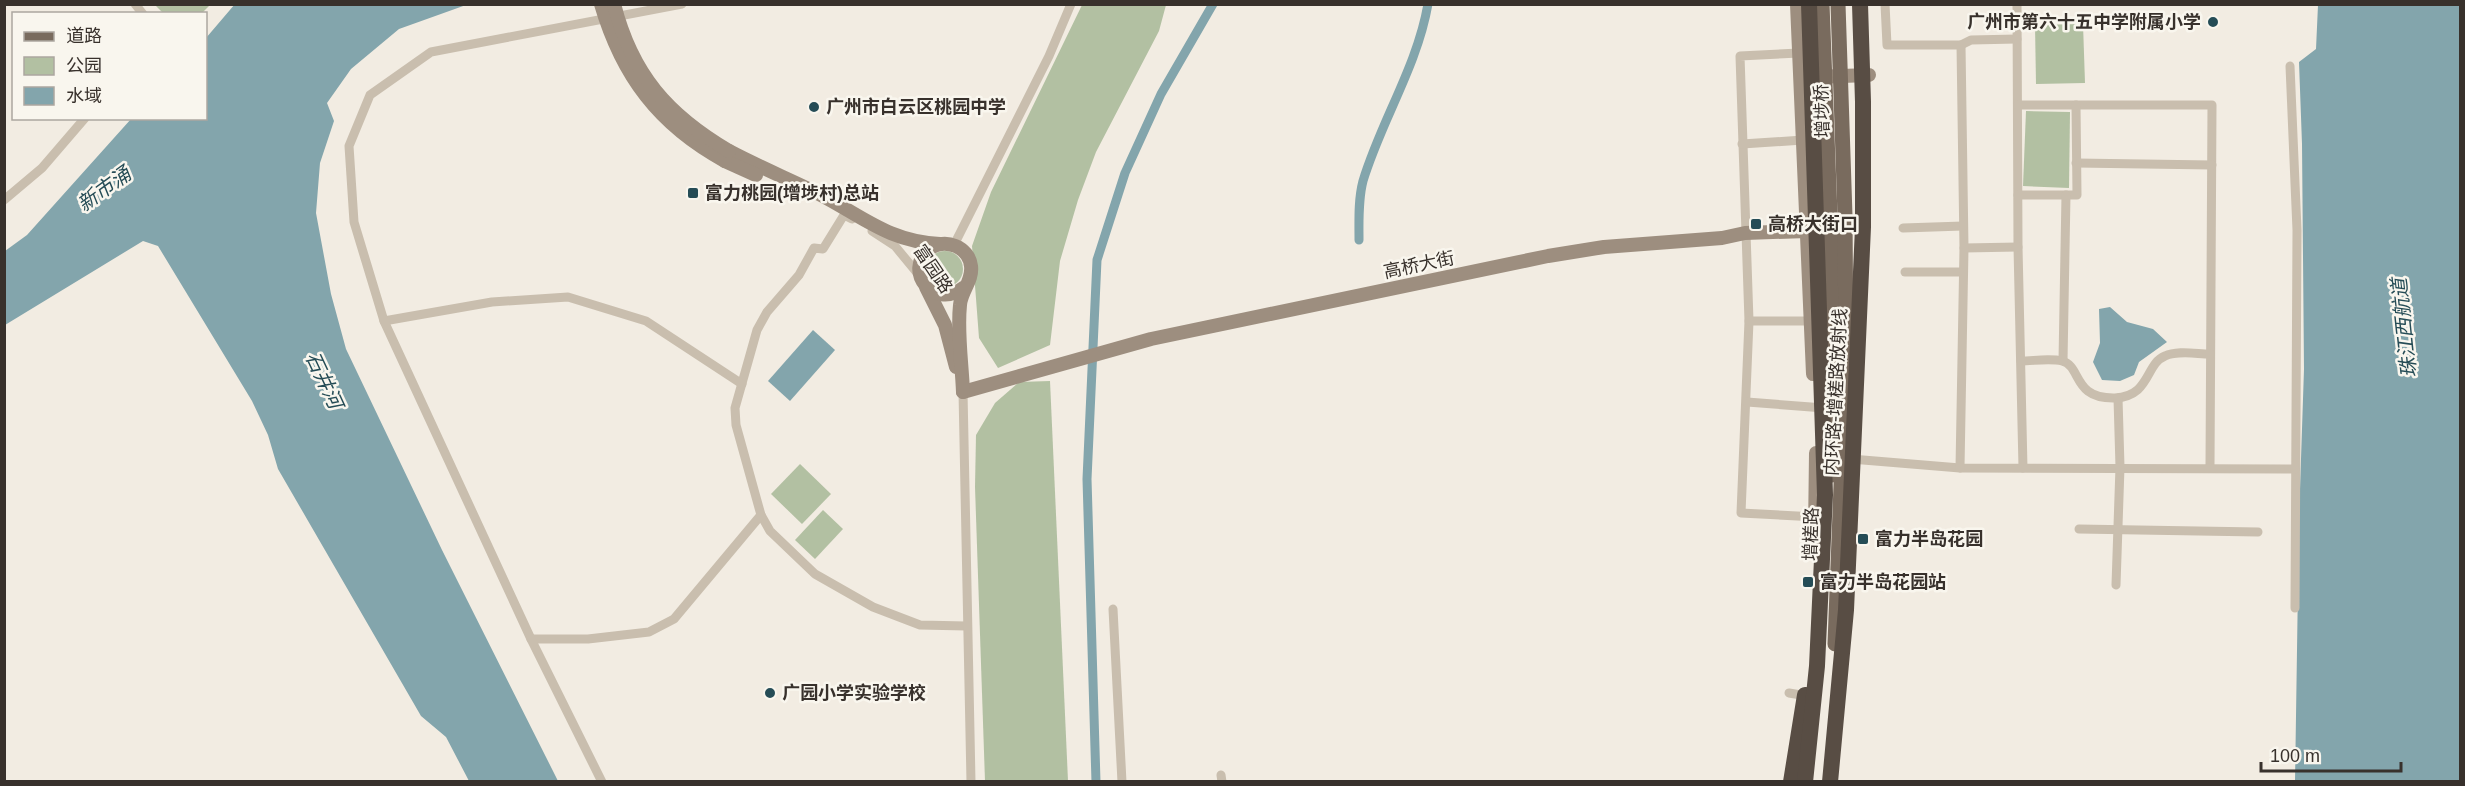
<svg xmlns="http://www.w3.org/2000/svg" width="2465" height="786" viewBox="0 0 2465 786" font-family="Arial,'Noto Sans SC',sans-serif">
<rect width="100%" height="100%" fill="#f2ece2"/>
<!-- green -->
<g fill="#b2c0a2">
<polygon points="155,5 210,5 201,14 163,13"/>
<polygon points="1082,5 1166,5 1159,31 1096,152 1078,200 1060,261 1050,345 998,368 979,338 972,246 991,192"/>
<polygon points="2083,24 2085,83 2036,84 2035,25"/>
<polygon points="2026,111 2070,112 2069,188 2023,186"/>
<circle cx="945" cy="269" r="18"/>
<polygon points="1050,381 1068,781 985,781 975,487 976,435 995,403 1019,382"/>
<polygon points="800,464 831,494 802,524 771,494"/>
<polygon points="823,510 843,529 815,559 795,540"/>
</g>
<!-- water -->
<g fill="#83a5ac">
<polygon points="235,4 466,5 399,29 351,69 327,103 334,121 320,163 316,213 331,294 346,349 442,550 558,781 469,781 446,737 421,716 278,469 268,435 252,401 158,246 143,241 5,325 5,251 27,235 131,119 206,118 206,38"/>
<polygon points="2318,5 2460,5 2460,781 2295,782 2299,519 2304,369 2302,144 2299,62 2316,49"/>
<polygon points="2110,307 2127,322 2153,329 2167,342 2139,362 2134,375 2120,381 2102,380 2093,362 2100,343 2099,309"/>
<polygon points="813,330 835,350 790,401 768,381"/>
</g>
<g fill="none" stroke-linecap="round" stroke-linejoin="round">
<!-- canal -->
<g stroke="#83a5ac" stroke-width="9">
<path d="M1359,240c0,-19 -1,-40 4,-59 18,-60 54,-114 65,-177"/>
<polyline points="1096,782 1087,479 1097,260 1125,173 1161,94 1213,4"/>
</g>
<!-- street -->
<g stroke="#c9beae" stroke-width="9">
<polyline points="135,4 143,14"/>
<polyline points="1885,4 1887,45 1961,45 1971,40 2017,39"/>
<polyline points="2017,4 2018,247 2023,468"/>
<polyline points="1799,53 1740,56 1749,321 1741,513 1816,517"/>
<polyline points="2290,66 2297,230 2295,608"/>
<polyline points="2018,105 2212,105 2210,467"/>
<polyline points="1742,144 1803,140"/>
<polyline points="2076,163 2212,165"/>
<polyline points="2018,195 2077,195 2076,105"/>
<polyline points="4,200 42,168 85,118"/>
<polyline points="852,219 844,215 823,249 814,248 799,275 767,312 757,330 735,408 736,425 761,515 770,531 815,574 873,607 920,625 966,626"/>
<polyline points="1903,228 1963,226"/>
<polyline points="872,231 895,246 918,274"/>
<polyline points="954,245 1049,56 1071,4"/>
<polyline points="1964,248 2018,247"/>
<polyline points="1905,272 1963,272"/>
<polyline points="384,321 492,302 568,297 646,321 742,384"/>
<polyline points="1749,321 1811,321"/>
<path d="M2021,361c12,0 29,-3 41,0 20,5 10,38 53,37 36,-2 30,-34 50,-42 12,-6 32,-2 45,-2"/>
<polyline points="2063,361 2066,195"/>
<polyline points="963,392 971,782"/>
<polyline points="1747,402 1824,408"/>
<polyline points="1851,459 1960,468 2295,469"/>
<polyline points="1960,468 1964,248 1961,45"/>
<polyline points="2079,529 2258,532"/>
<polyline points="2116,585 2120,467 2118,398"/>
<polyline points="1113,609 1122,782"/>
<polyline points="531,639 588,639 649,632 674,619 761,515"/>
<polyline points="1789,693 1807,696"/>
<polyline points="1221,775 1222,782"/>
<polyline points="602,782 531,639 384,321 354,222 349,146 370,95 431,52 682,4"/>
</g>
<!-- secondary -->
<g stroke="#9d8e7f" stroke-width="14">
<polyline points="1797,4 1813,374"/>
<polyline points="1814,77 1869,75"/>
<path d="M729,151c30,16 62,29 92,44 42,22 69,47 119,49"/>
<polyline points="725,161 756,175"/>
<polyline points="926,287 945,325 956,367"/>
<polyline points="963,392 1151,339 1548,256 1604,247 1722,238 1745,233 1807,231"/>
<path d="M963,392c-1,-28 -6,-59 -3,-87 1,-14 13,-24 11,-39 -2,-19 -26,-29 -42,-17 -26,22 5,61 34,39"/>
<polyline points="1815,533 1816,453"/>
</g>
<!-- primary -->
<g stroke="#796b5e" stroke-width="15">
<polyline points="1830,214 1834,339 1832,475"/>
<polyline points="1835,644 1846,355 1845,216"/>
</g>
<!-- secondary-bridge -->
<g stroke="#9d8e7f" stroke-width="14">
<path d="M601,4c21,72 58,121 124,157"/>
<path d="M614,4c18,71 54,111 115,147"/>
</g>
<!-- primary-bridge -->
<g stroke="#796b5e" stroke-width="15">
<polyline points="1822,4 1830,214"/>
<polyline points="1838,4 1845,216"/>
</g>
<!-- highway-bridge -->
<g stroke="#584d44" stroke-width="16">
<polyline points="1791,782 1805,695"/>
<polyline points="1805,782 1817,666 1825,495 1809,4"/>
<polyline points="1830,782 1846,610 1863,227 1863,102 1860,4"/>
</g>
</g>
<!-- markers -->
<g fill="#254c56" stroke="#f9f6ee" stroke-width="2">
<circle cx="2213" cy="22" r="6"/>
<circle cx="814" cy="107" r="6"/>
<rect x="687" y="187" width="12" height="12" rx="3"/>
<rect x="1750" y="218" width="12" height="12" rx="3"/>
<rect x="1857" y="533" width="12" height="12" rx="3"/>
<rect x="1802" y="576" width="12" height="12" rx="3"/>
<circle cx="770" cy="693" r="6"/>
</g>
<g text-anchor="middle" dominant-baseline="central" stroke-width="5" stroke-linejoin="round" paint-order="stroke">
<!-- poi labels -->
<g font-size="18" font-weight="bold" fill="#38312c" stroke="#f9f6ee" text-anchor="start">
<text x="2201" y="22" text-anchor="end">广州市第六十五中学附属小学</text>
<text x="826" y="107">广州市白云区桃园中学</text>
<text x="705" y="193">富力桃园(增埗村)总站</text>
<text x="1768" y="224">高桥大街口</text>
<text x="1875" y="539">富力半岛花园</text>
<text x="1820" y="582">富力半岛花园站</text>
<text x="782" y="693">广园小学实验学校</text>
</g>
<!-- street labels -->
<g font-size="18" fill="#38312c" stroke="#f9f6ee">
<text transform="translate(1822 111) rotate(-92)">增埗桥</text>
<text transform="translate(1419 265) rotate(-12)">高桥大街</text>
<text transform="translate(933 269) rotate(56)">富园路</text>
<text transform="translate(1836 392) rotate(-87)">内环路-增槎路放射线</text>
<text transform="translate(1811 534) rotate(-88)">增槎路</text>
</g>
<!-- water labels -->
<g font-size="20" font-style="italic" fill="#254c56" stroke="#f9f6ee">
<text transform="translate(104 189) rotate(-36)">新市涌</text>
<text transform="translate(2404 328) rotate(-96)">珠江西航道</text>
<text transform="translate(324 380) rotate(65)">石井河</text>
</g>
</g>
<!-- border -->
<rect width="2465" height="786" fill="none" stroke="#38312c" stroke-width="12"/>
<!-- legend -->
<rect x="12" y="12" width="195" height="108" fill="#f9f6ee" stroke="#aca7a0" stroke-width="1.5"/>
<rect x="24" y="32" width="30" height="9" fill="#796b5e" stroke="#aca7a0" stroke-width="1.5"/>
<text x="66" y="42" font-size="18" fill="#38312c">道路</text>
<rect x="24" y="57" width="30" height="18" fill="#b2c0a2" stroke="#aca7a0" stroke-width="1.5"/>
<text x="66" y="72" font-size="18" fill="#38312c">公园</text>
<rect x="24" y="87" width="30" height="18" fill="#83a5ac" stroke="#aca7a0" stroke-width="1.5"/>
<text x="66" y="102" font-size="18" fill="#38312c">水域</text>
<!-- scale -->
<path d="M2261 762v9h140v-9" fill="none" stroke="#38312c" stroke-width="3"/>
<text x="2270" y="762" font-size="18" fill="#38312c" stroke="#f9f6ee" stroke-width="4.5" paint-order="stroke">100 m</text>
</svg>
